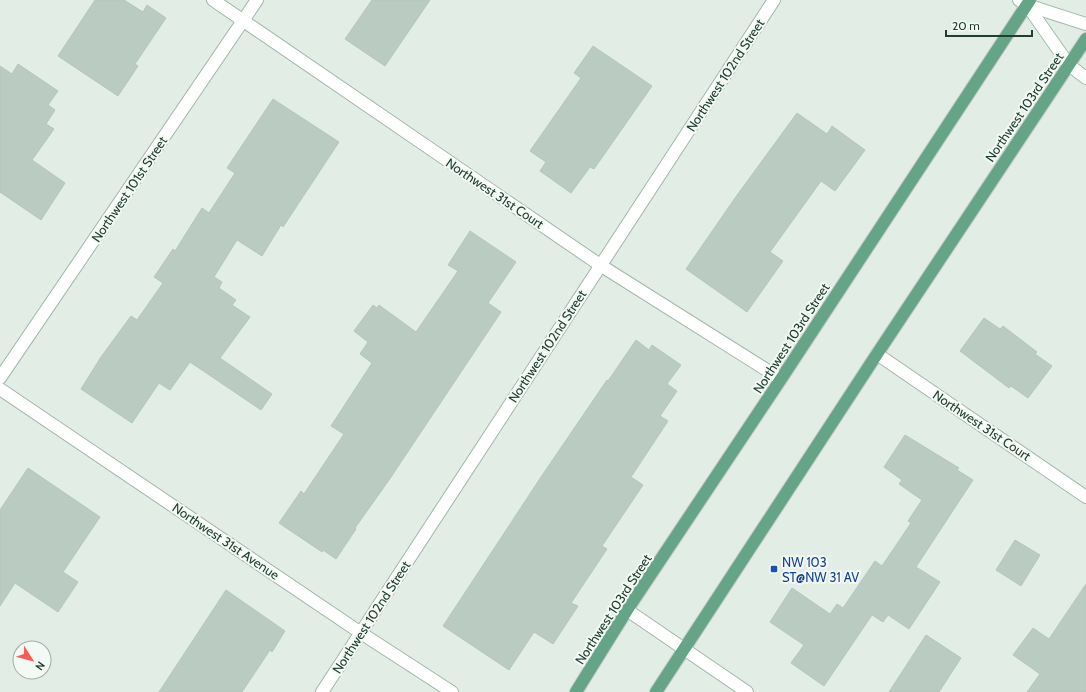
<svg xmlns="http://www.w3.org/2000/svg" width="1086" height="692" viewBox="0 0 1086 692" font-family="Cabin,sans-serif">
<rect width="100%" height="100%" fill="#e2ede6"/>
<!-- building -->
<g fill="#bacbc1" stroke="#b4c7bb">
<polygon points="95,0 124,0 143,12 147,5 166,18 135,64 138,66 118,96 58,56"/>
<polygon points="372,0 430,0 385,66 345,39"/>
<polygon points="593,46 652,86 594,169 590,167 571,193 540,171 546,162 530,151 581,78 574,73"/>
<polygon points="18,64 58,91 48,105 55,110 46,124 54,129 32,160 65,183 41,220 0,192 0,66 12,74"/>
<polygon points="273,99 339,142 283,227 281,225 262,256 237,240 214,277 222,282 219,288 236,300 232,305 250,317 220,358 272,394 261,410 190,362 170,390 159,383 132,423 81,389 101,357 131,316 137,320 163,283 154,277 173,249 175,251 202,208 209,213 235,173 227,168"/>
<polygon points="797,113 827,134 832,126 865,150 835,191 821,181 770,252 783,261 747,312 686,269 735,198"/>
<polygon points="470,231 516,262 488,303 501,312 389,480 355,528 356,529 336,559 323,550 322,552 279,523 301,491 304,494 344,434 331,426 372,363 360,354 368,342 354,331 373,305 377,308 379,305 416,332 458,271 448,265"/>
<polygon points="984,318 1000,329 1003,326 1037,352 1035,354 1052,366 1028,398 1011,386 1009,388 960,351"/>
<polygon points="636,340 649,350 652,345 681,365 667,384 677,391 660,416 668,421 631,477 643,485 602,546 607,549 571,603 578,606 553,644 534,632 509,670 443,626 541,477 607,380 608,381"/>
<polygon points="905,435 959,468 957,470 973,480 916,567 940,582 909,629 888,615 883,622 872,615 824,686 791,663 804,645 770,622 792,588 830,614 837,604 843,608 875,561 882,566 911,523 908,521 922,500 899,484 902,480 884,467"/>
<polygon points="28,468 100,517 63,572 78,582 58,612 15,583 0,606 0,510"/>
<polygon points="1015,540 1040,555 1021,586 996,570"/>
<polygon points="1086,584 1086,692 1027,692 1040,674 1013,655 1033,628 1049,639"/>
<polygon points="226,590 285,631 272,652 270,650 242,692 159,692"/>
<polygon points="926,635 961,658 939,692 889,692"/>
</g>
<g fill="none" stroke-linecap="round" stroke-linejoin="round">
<!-- street casing -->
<g stroke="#a4b5ac" stroke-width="14">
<g id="street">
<polyline points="213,0 600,265 781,379"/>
<polyline points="877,354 1086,497"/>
<polyline points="0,378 257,0"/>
<polyline points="0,389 361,633 452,692"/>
<polyline points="627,610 747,692"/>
<polyline points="322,692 774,0"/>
</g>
</g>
<!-- secondary casing -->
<g stroke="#a3bcae" stroke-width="14">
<g id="secondary">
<polyline points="1019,0 1027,5 1086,24"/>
<polyline points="1027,5 1069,65 1086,78"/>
</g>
</g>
<!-- primary casing -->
<g stroke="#c1c9c5" stroke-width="14">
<g id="primary">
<polyline points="576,692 627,610 781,379 1030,0"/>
<polyline points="656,692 877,354 1086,39"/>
</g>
</g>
<!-- street -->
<use href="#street" stroke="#fff" stroke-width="12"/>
<!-- secondary -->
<use href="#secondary" stroke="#fff" stroke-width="12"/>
<!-- primary -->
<use href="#primary" stroke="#65a487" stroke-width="12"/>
</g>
<!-- markers -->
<rect fill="#1a4fb4" stroke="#f3f9f5" stroke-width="1.5" x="770" y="565" width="8" height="8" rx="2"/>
<g text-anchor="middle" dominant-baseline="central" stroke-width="4" stroke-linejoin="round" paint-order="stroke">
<!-- street labels -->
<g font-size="13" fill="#213f31" stroke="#f3f9f5">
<text transform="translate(725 75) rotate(-57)">Northwest 102nd Street</text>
<text transform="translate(1024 107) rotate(-56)">Northwest 103rd Street</text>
<text transform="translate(129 189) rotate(-56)">Northwest 101st Street</text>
<text transform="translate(495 193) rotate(34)">Northwest 31st Court</text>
<text transform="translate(791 338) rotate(-57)">Northwest 103rd Street</text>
<text transform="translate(547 346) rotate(-57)">Northwest 102nd Street</text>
<text transform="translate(982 425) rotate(34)">Northwest 31st Court</text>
<text transform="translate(226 541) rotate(34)">Northwest 31st Avenue</text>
<text transform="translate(613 609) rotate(-57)">Northwest 103rd Street</text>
<text transform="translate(371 617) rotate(-57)">Northwest 102nd Street</text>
</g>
<!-- transit labels -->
<g font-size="13" fill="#164399" stroke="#f3f9f5" text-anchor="start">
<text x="782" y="562">NW 103<tspan x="782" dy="15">ST@NW 31 AV</tspan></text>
</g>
</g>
<!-- north arrow -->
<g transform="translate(32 660) rotate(126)"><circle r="19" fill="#f3f9f5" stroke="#9fafa7"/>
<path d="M0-3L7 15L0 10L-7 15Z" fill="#f85d55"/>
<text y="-6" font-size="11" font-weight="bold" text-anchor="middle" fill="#213f31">N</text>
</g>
<!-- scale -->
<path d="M946 30v6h86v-6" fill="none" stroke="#213f31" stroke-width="2"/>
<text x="952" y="30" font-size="12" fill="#213f31" stroke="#f3f9f5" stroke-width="3" paint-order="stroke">20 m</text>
</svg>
